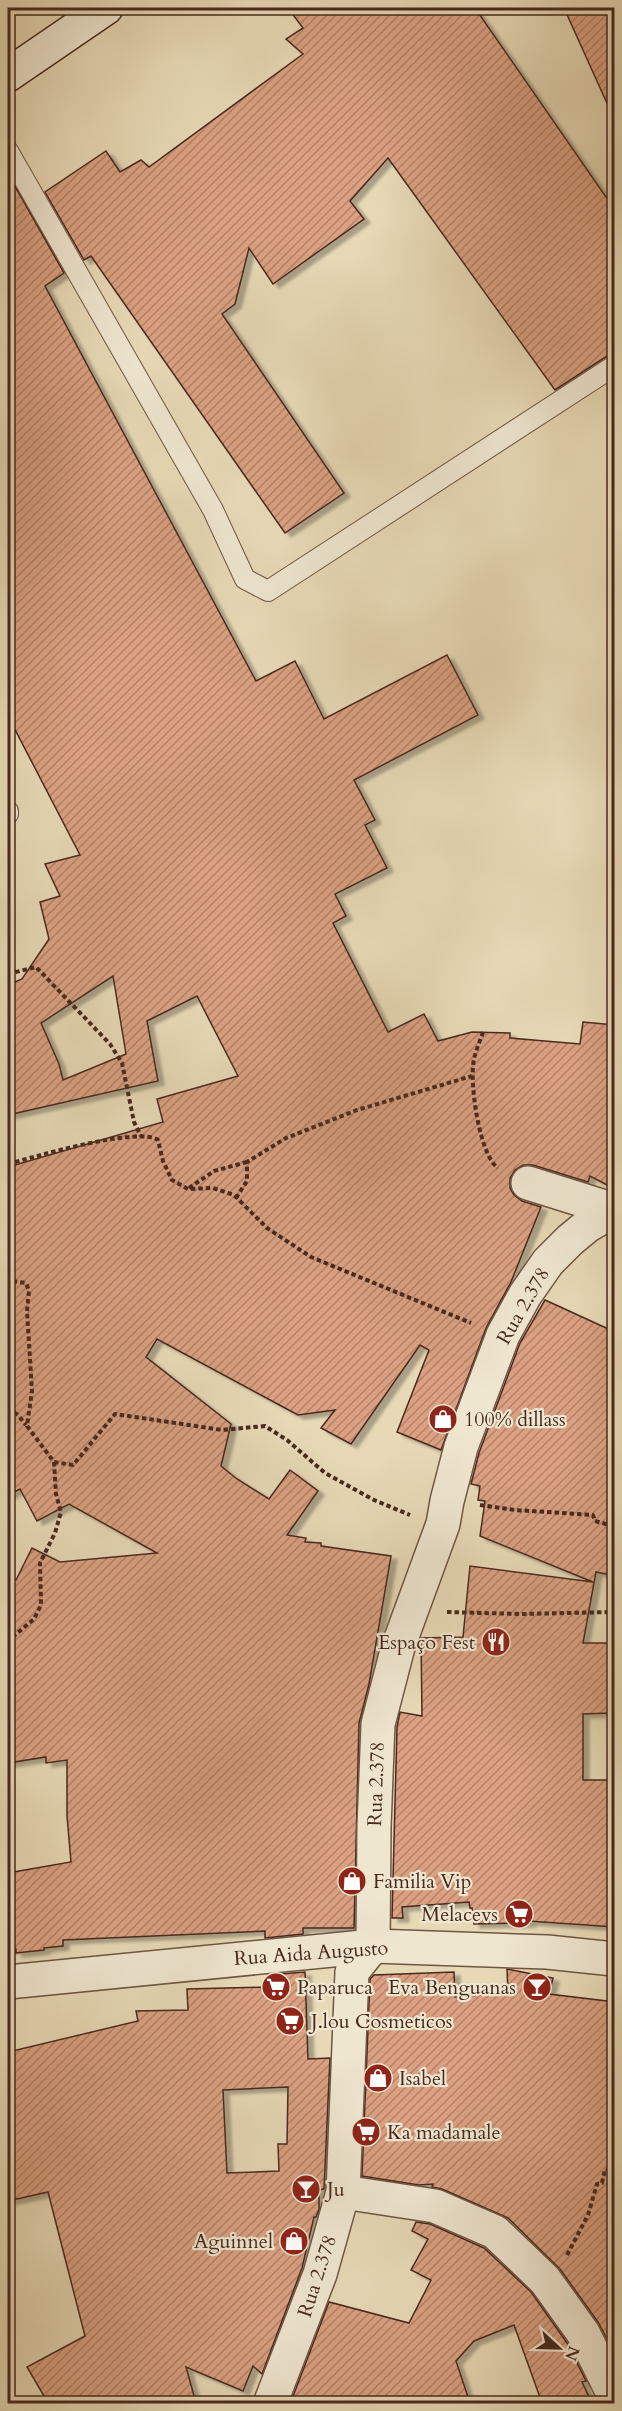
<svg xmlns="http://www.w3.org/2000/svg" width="622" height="2411" viewBox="0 0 622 2411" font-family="Cardo,serif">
<defs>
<pattern id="building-hatch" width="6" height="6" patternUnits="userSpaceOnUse" patternTransform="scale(1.5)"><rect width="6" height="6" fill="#daa081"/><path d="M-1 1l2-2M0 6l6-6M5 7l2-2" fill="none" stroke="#b38269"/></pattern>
<filter id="shadow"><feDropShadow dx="6" dy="4" stdDeviation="1.5" flood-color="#0004"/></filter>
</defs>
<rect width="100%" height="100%" fill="#e7d9b6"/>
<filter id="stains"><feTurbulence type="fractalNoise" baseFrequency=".00333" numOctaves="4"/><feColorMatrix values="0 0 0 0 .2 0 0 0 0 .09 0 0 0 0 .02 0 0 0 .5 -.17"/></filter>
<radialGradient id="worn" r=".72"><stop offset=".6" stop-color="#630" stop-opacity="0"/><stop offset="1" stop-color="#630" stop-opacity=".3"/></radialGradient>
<!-- building -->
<g fill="url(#building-hatch)" stroke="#48291e" stroke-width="1.5" fill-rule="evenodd" filter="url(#shadow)">
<polygon points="288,8 475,8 615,210 615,354 607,356 555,390 388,158 350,201 364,219 273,284 249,248 235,304 222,314 344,493 285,533 91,256 84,260 45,192 106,151 120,172 141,160 149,167 303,54 286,39 303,28"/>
<polygon points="564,8 615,8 615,121"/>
<path d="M8,174l56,99 -19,13 211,395 39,-20 29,58 123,-64 31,60 -124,65 21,40 -10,5 22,43 -52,26 11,22 -13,7 55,109 36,-18 14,27 34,-9 38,1v5l70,6 3,-22 32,3v164l-25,-13 -2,6 -55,-17h-10l-8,5 -5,8v10l4,7 8,6 19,6 -30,75 -25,46 -45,122 -44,-18 32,-82 -9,-5 -69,99 -30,-16 14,-18 -37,5 -141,-76 -11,18 85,67 -10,42 16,13 32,20 21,-29 28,21 -31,44 19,3 -1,4 16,1v3l70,10 -22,128 -10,39 -5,205h-51v6l-38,4v-7l-202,9v6l-19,2v2l-28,3v-4l-8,1v-77l63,-11 -4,-46v-56l-21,3v-6l-38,6v-188l8,5 16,-32 28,14 97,-9 -88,-49 -32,17 -17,-32 -12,6v-328l155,-45 -6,-23 81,-23 -41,-80 -50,25 11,60 -150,34v-130l14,-6 27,-40 -9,-37 20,-6 -15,-32 35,-9 -72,-139zM113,976l13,78 -63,26 -4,-16 -18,-41z"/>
<polygon points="545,1300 615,1332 615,1576 596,1572 583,1643 615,1643 615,1696 610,1696 611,1713 583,1714 583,1780 615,1780 615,1927 529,1921 530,1923 474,1924 472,1908 470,1908 469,1902 402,1907 403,1918 392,1918 397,1727 400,1712 422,1716 421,1638 463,1637 470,1566 593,1582 480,1536 485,1501 478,1500 480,1486 471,1484 479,1453 520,1343"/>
<polygon points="507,1969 553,1978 549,1994 615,2002 615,2354 598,2322 560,2269 508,2218 442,2189 432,2187 433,2184 419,2185 362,2176 370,1979 374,1975 454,1972 455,1997 508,1993"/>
<path d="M305,1972l3,87 22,-1 -6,131 -5,1v19l-3,8h-2l-12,51 -40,106 -9,-8 -10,25 -57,-24 10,36h-148l-21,-36 58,-31 -37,-144 -40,9v-149l130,-31 -2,-10 52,-1 -1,-21 82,-2 -1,-12zM288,2087l-1,57h-9l1,27 -52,2 -4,-83z"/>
<polygon points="416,2222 430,2224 484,2248 531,2292 567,2343 586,2381 582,2382 592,2403 542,2403 514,2325 474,2341 456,2361 470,2403 297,2403 292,2399 329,2302 409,2323 431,2280 411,2270 428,2239 412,2231"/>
</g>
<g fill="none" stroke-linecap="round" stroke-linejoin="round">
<!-- service casing -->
<g stroke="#705544" stroke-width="22">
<g id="service">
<polyline points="8,151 213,510 245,579 268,591 614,366"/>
<polyline points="8,811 8,814"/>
</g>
</g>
<!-- minor casing -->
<g stroke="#705544" stroke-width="36">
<g id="minor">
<polyline points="528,1183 614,1210"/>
<polyline points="8,1982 373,1946 547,1952 614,1959"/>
<polyline points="343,2192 435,2206 495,2232 545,2280 583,2333 614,2395"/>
<polyline points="270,2404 320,2274 343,2192 352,1972 373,1946 374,1827 378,1724 398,1647 443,1524 447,1501 461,1447 503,1335 525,1295 548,1262 570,1240 587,1226 614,1210"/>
</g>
</g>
<!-- secondary casing -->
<g stroke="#48291e" stroke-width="36">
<polyline id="secondary" points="8,75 106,8"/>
</g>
<!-- path -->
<g stroke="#48291e" stroke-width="4" stroke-dasharray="4.5 3" stroke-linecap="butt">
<polyline points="8,974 36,967 110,1044 122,1063 134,1122 141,1136"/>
<path d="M483,1032c-3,9 -7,18 -9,27 -5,22 5,96 24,109"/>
<path d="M8,1164c26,-7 130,-38 150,-24l5,21 9,19 16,9 25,-1 21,7 33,33 44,29 160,66"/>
<polyline points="189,1188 214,1171 247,1162"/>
<polyline points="236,1198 247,1181 247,1162 286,1138 357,1110 472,1076"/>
<polyline points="8,1252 12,1281 26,1283 29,1291 27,1311 32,1391 27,1426 54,1462 56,1494 61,1512 55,1533 40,1563 41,1605 34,1619 8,1641"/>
<polyline points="8,1408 18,1415 26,1425"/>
<polyline points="54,1462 73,1465 115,1414 222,1430 265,1426 287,1440 325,1473 374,1500 410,1515"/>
<polyline points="480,1505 515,1510 593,1515 595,1521 613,1526"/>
<polyline points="447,1612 521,1614 614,1612"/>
<polyline points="567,2255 588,2215 597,2184 602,2183 605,2169 614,2171"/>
</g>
<!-- service -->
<use href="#service" stroke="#efe6d0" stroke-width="20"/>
<!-- minor -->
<use href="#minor" stroke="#efe6d0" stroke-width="33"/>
<!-- secondary -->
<use href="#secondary" stroke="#efe6d0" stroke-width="33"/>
</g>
<!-- icons -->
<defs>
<g id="shop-disc" transform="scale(1.5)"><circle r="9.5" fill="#8f2418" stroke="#efe6d0"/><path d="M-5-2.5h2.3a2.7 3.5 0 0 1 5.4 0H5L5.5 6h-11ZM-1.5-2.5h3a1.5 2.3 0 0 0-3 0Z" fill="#fff"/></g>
<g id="restaurant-disc" transform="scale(1.5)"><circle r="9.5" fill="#8f2418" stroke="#efe6d0"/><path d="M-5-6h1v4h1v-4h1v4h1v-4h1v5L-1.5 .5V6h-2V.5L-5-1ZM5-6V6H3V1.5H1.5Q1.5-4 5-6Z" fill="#fff"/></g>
<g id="supermarket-disc" transform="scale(1.5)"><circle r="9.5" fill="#8f2418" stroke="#efe6d0"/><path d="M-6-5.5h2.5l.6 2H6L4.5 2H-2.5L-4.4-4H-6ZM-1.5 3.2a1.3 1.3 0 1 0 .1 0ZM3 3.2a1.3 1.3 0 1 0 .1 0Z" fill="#fff"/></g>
<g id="bar-disc" transform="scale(1.5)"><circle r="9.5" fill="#8f2418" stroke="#efe6d0"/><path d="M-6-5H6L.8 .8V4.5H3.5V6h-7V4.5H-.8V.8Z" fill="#fff"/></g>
</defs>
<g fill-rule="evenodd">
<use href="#shop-disc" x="443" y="1419"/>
<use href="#restaurant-disc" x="496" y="1642"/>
<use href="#shop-disc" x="352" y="1881"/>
<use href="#supermarket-disc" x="519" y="1914"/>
<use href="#supermarket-disc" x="276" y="1987"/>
<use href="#bar-disc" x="537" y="1987"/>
<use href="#supermarket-disc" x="290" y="2021"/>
<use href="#shop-disc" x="378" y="2078"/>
<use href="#supermarket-disc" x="366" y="2132"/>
<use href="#bar-disc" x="306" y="2189"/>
<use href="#shop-disc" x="294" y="2241"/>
</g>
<g text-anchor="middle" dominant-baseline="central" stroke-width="4.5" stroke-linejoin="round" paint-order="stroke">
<!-- street labels -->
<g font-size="20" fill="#48291e" stroke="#efe6d0">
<text transform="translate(523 1306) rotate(-60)">Rua 2.378</text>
<text transform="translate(376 1784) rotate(-88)">Rua 2.378</text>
<text transform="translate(311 1953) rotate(-4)">Rua Aida Augusto</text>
<text transform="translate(317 2276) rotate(-72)">Rua 2.378</text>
</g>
<!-- poi labels -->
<g font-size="20" fill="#48291e" stroke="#efe6d0" text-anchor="start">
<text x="464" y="1419">100% dillass</text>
<text x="475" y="1642" text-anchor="end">Espaço Fest</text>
<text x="373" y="1881">Familia Vip</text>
<text x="498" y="1914" text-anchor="end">Melacevs</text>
<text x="297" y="1987">Paparuca</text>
<text x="516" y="1987" text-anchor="end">Eva Benguanas</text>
<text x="311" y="2021">J.lou Cosmeticos</text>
<text x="399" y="2078">Isabel</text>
<text x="387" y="2132">Ka madamale</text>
<text x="327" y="2189">Ju</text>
<text x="273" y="2241" text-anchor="end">Aguinnel</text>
</g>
</g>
<!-- margin -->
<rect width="622" height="2411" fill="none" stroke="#e7d9b6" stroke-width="30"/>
<rect x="9" y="9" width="604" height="2393" fill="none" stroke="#48291e" stroke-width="3"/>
<rect x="15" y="15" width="592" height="2381" fill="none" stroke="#48291e" stroke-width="1.5"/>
<!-- north arrow -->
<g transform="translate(559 2348) rotate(112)" stroke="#efe6d0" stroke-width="4.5" paint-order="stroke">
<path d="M0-4.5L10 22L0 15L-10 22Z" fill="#48291e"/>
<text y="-9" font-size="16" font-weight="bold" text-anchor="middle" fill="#48291e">N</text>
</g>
<rect width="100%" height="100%" filter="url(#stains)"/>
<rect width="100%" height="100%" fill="url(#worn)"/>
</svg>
